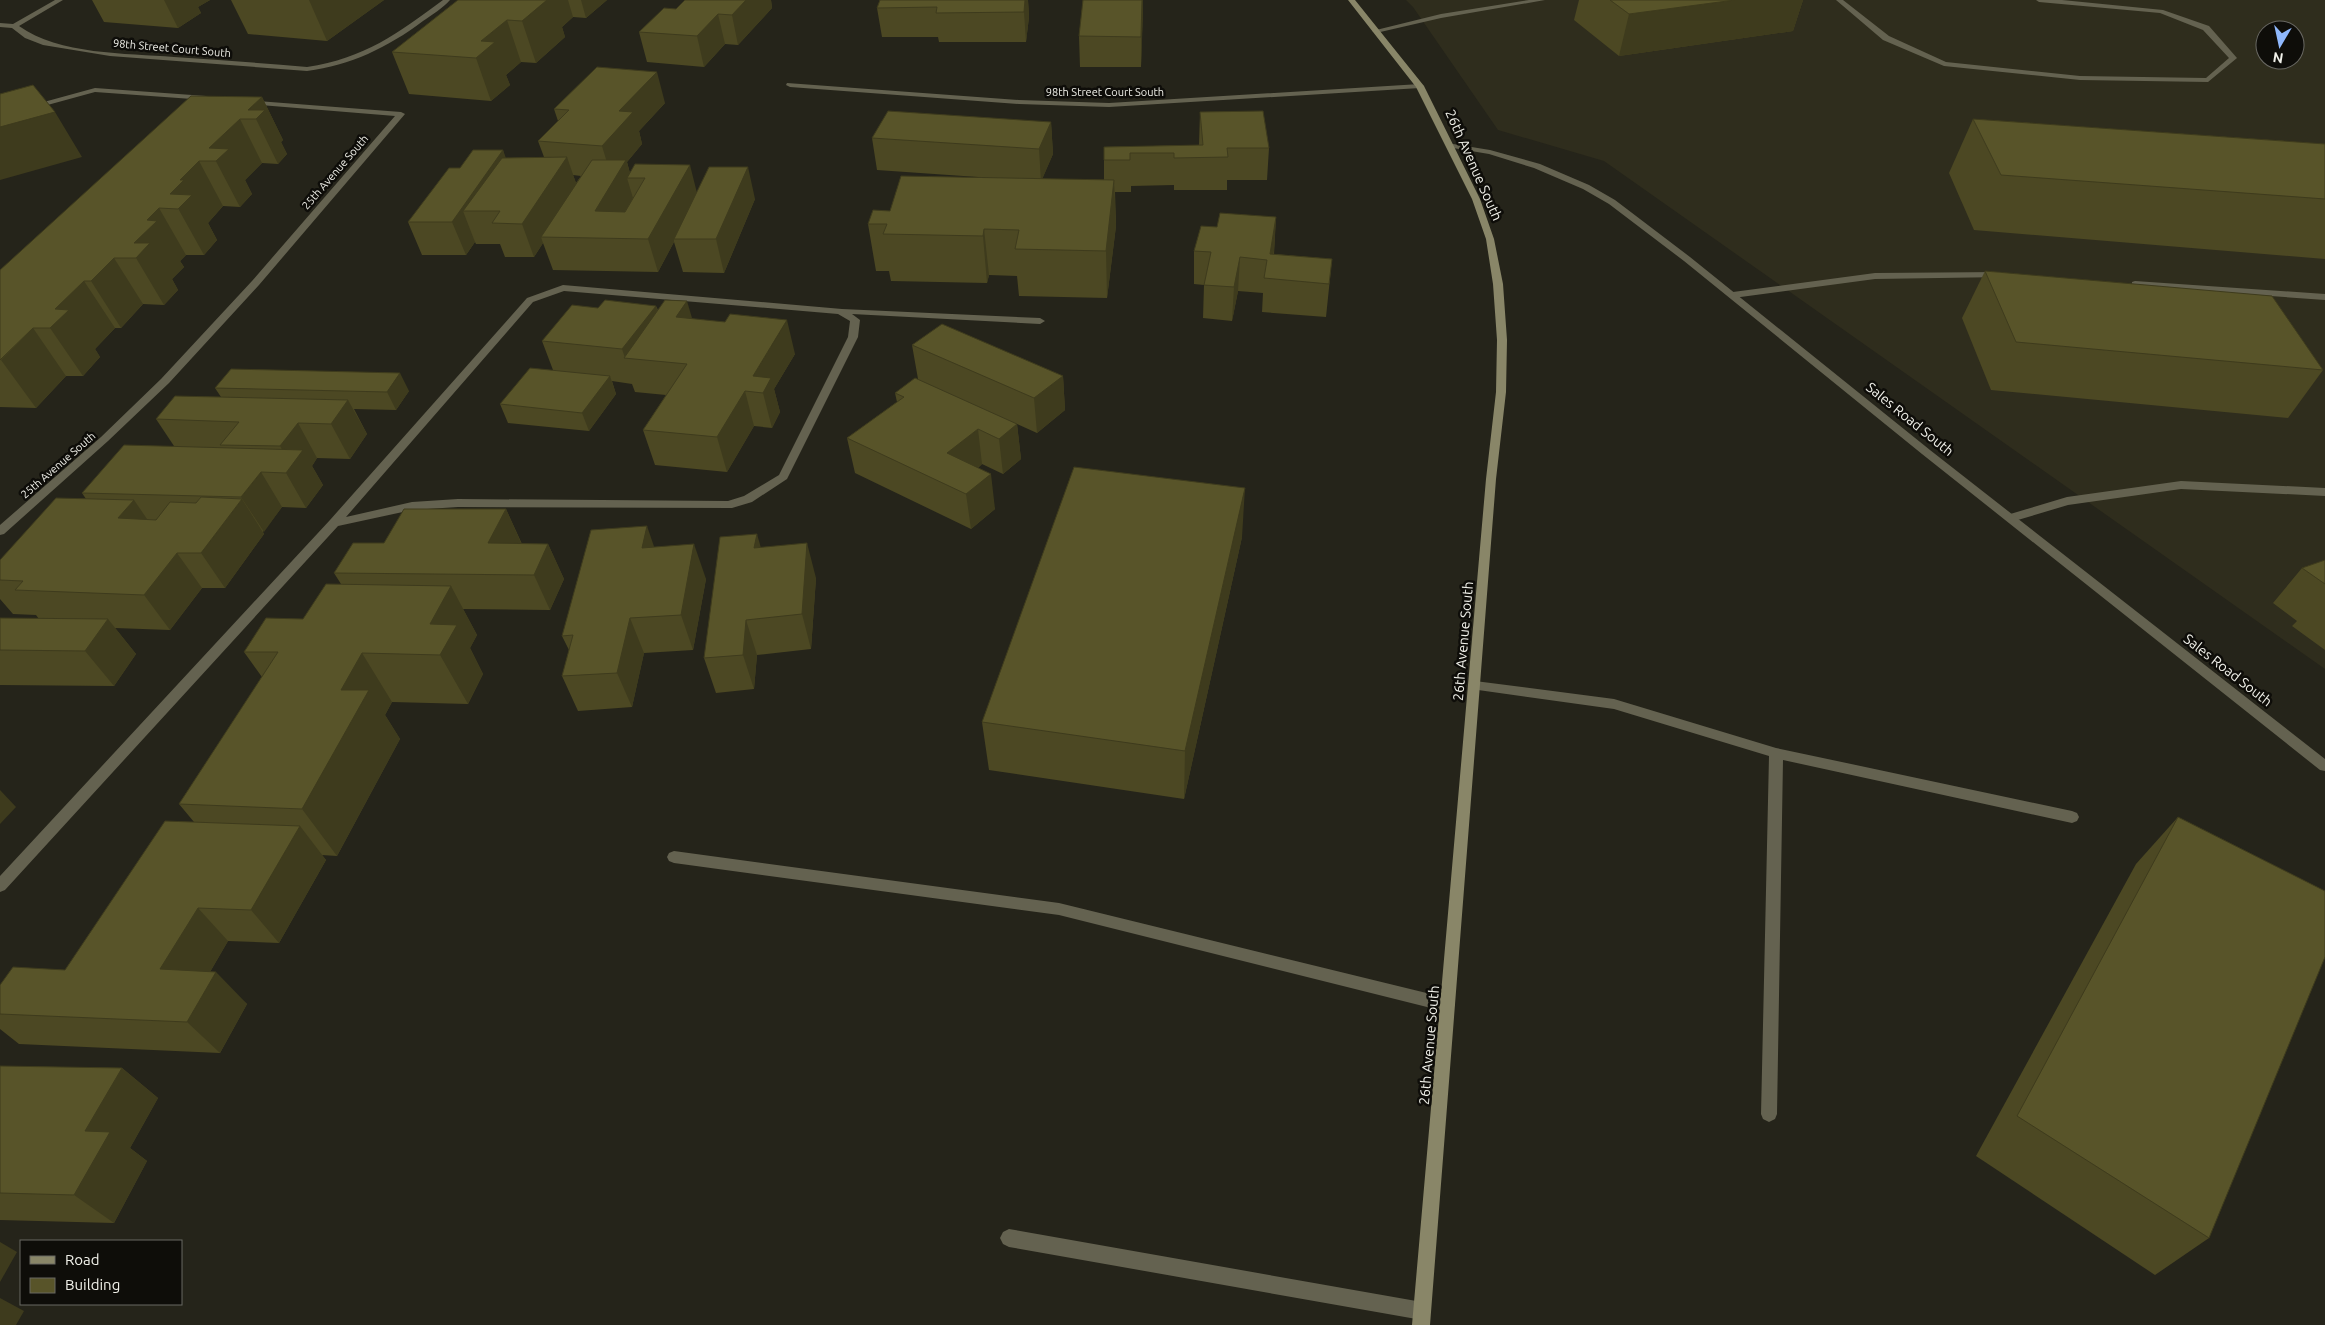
<svg xmlns="http://www.w3.org/2000/svg" width="2325" height="1325" viewBox="0 0 2325 1325" font-family="Ubuntu,sans-serif">
<rect width="100%" height="100%" fill="#25241a"/>
<!-- built -->
<path fill="#2f2d1d" fill-rule="evenodd" d="M1406,0h919v669l-721,-508 -106,-31 -85,-123zM2265,30h30v30h-30z"/>
<g fill="none" stroke-linecap="round" stroke-linejoin="round">
<!-- lane -->
<g fill="#646250" fill-rule="evenodd">
<polygon points="1529,0 1545,0 1441,18 1376,33 1372,31 1441,14"/>
<polygon points="1836,0 1843,0 1889,36 1946,62 2080,76 2206,78 2229,58 2203,30 2160,13 2039,2 2036,0 2062,0 2163,10 2209,26 2237,58 2208,82 2080,80 1944,66 1883,40"/>
<polygon points="2001,272 2006,275 2004,277 1875,279 1733,298 1728,295 1733,292 1875,273"/>
<polygon points="2135,281 2325,294 2325,300 2132,286 2132,282"/>
<path d="M563,285l279,24 198,9 5,3 -5,3 -188,-10 8,6 -2,17 -71,142 -35,23 -20,6 -274,-1 -46,3 -74,16 -333,364 -5,2v-16l330,-356 197,-222zM564,291l274,23 12,7 -2,16 -69,138 -35,21 -16,5 -270,-2 -46,3 -66,15 187,-215z"/>
<polygon points="2181,481 2325,488 2325,496 2181,489 2068,505 2011,522 2005,518 2007,515 2067,497"/>
<polygon points="1475,681 1614,699 1776,748 2072,811 2077,813 2079,817 2077,821 2072,823 1783,760 1777,1114 1775,1119 1769,1122 1763,1119 1761,1114 1769,756 1614,709 1471,689 1469,686 1471,683"/>
<polygon points="674,851 1059,903 1447,998 1452,1000 1455,1005 1452,1010 1447,1012 1059,915 674,863 669,861 667,857 669,853"/>
<polygon points="1009,1229 1422,1302 1428,1305 1431,1311 1428,1317 1422,1320 1009,1247 1003,1244 1000,1238 1003,1232"/>
</g>
<!-- street -->
<g fill="#646250" fill-rule="evenodd">
<path d="M55,0h8l-44,26c40,29 107,27 155,31 44,3 89,6 133,10 58,-9 90,-33 136,-67h7c-7,8 -18,15 -27,21 -36,27 -72,44 -116,50l-197,-15 -67,-11 -18,-7 -13,-10 -12,-1v-4l13,1z"/>
<polygon points="787,83 1019,100 1109,103 1420,84 1424,86 1420,88 1109,107 1019,104 790,87 786,85"/>
<polygon points="95,88 206,96 210,98 206,100 95,92 0,118 0,114"/>
<polygon points="245,100 401,112 405,114 259,285 169,383 108,441 4,534 0,535 0,525 101,437 161,379 252,281 395,116 248,104 244,102"/>
<polygon points="1447,143 1490,150 1540,164 1589,185 1615,200 1690,257 1930,450 2325,759 2325,771 2320,770 1922,454 1684,261 1609,204 1583,189 1534,168 1489,154 1447,147"/>
</g>
<!-- secondary -->
<polygon fill="#898668" fill-rule="evenodd" points="1348,0 1355,0 1424,86 1480,199 1494,239 1503,284 1507,340 1506,392 1496,479 1430,1325 1412,1325 1486,479 1496,392 1497,340 1493,284 1486,239 1472,199 1416,87"/>
</g>
<!-- wall -->
<g fill="#4c4823" fill-rule="evenodd">
<polygon points="92,0 210,0 198,7 201,13 178,28 104,22"/>
<polygon points="231,0 384,0 327,41 248,34"/>
<polygon points="458,0 607,0 586,18 573,17 562,27 565,37 536,63 521,62 506,75 510,85 491,101 409,94 392,52"/>
<polygon points="685,0 771,0 772,8 738,45 725,44 704,67 647,62 639,32 676,9"/>
<polygon points="880,0 1028,0 1029,17 1026,42 939,42 938,37 882,37 877,8"/>
<polygon points="1083,0 1143,0 1141,67 1080,67 1079,36"/>
<polygon points="1579,0 1803,0 1793,31 1619,56 1574,20"/>
<polygon points="262,97 283,140 281,142 287,154 278,164 262,163 245,180 252,194 240,207 223,206 208,223 217,240 204,255 186,255 180,261 184,267 172,279 178,290 164,305 143,304 121,328 115,328 95,349 100,357 83,376 66,376 36,408 0,407 0,270"/>
<path d="M665,103l-26,28 3,13 -15,18 3,11 67,19 58,7 -31,74 -41,-1 -9,-30 -16,30 -105,-2 -10,-27 -9,14h-29l-5,-13h-24l-1,-2 -9,13h-44l-14,-33 52,-54 43,-18 2,8 39,-1 -6,-16 20,-20 -4,-12zM573,175l8,1 -5,7z"/>
<polygon points="1200,112 1269,148 1267,180 1227,180 1227,190 1174,190 1174,185 1131,186 1131,192 1115,192 1116,226 1107,298 1019,296 1017,276 989,275 987,283 891,281 889,271 876,271 868,224 890,211 992,178 877,170 872,138 1051,122 1053,154 1042,179 1104,180 1104,147 1199,145"/>
<polygon points="1973,119 2325,144 2325,259 1974,230 1949,173"/>
<polygon points="1276,217 1274,254 1332,259 1326,317 1262,312 1263,293 1238,291 1232,321 1203,318 1204,285 1194,284 1194,251 1217,227"/>
<polygon points="1985,271 2323,370 2288,418 1991,390 1962,318"/>
<polygon points="656,306 658,310 692,319 795,354 774,389 780,412 772,428 754,426 727,472 655,465 643,430 666,395 635,392 632,384 612,381 616,394 589,431 508,423 500,404 553,370 542,341 598,308"/>
<polygon points="912,345 1063,376 1065,410 1037,433 1017,424 1021,459 1003,474 982,464 978,468 995,509 971,529 855,473 847,438 897,402 895,393 918,379"/>
<polygon points="215,388 409,391 396,410 354,409 367,434 350,459 317,458 312,466 323,485 306,508 282,507 263,532 264,534 225,588 202,588 170,630 115,628 136,654 114,686 0,685 0,618 39,619 36,615 13,614 0,599 0,560 86,499 82,493 174,446 156,419 221,397"/>
<polygon points="506,509 522,544 548,544 564,579 550,610 463,609 477,635 470,648 483,674 468,704 392,702 385,715 400,739 337,856 322,855 326,860 279,943 228,941 210,972 247,1004 220,1053 19,1044 0,1029 0,985 65,970 194,822 179,804 262,677 244,652 303,619 341,584 334,573 384,543"/>
<polygon points="1242,537 1184,799 989,770 982,722"/>
<polygon points="654,547 706,579 693,650 644,653 632,707 578,711 562,676 569,650 562,636"/>
<polygon points="760,547 816,578 811,649 757,655 754,689 716,693 704,658"/>
<polygon points="2325,560 2325,650 2292,626 2297,621 2273,603 2302,568"/>
<polygon points="2178,817 2209,1238 2155,1275 1976,1156 2136,864"/>
<polygon points="0,1066 122,1068 158,1098 130,1148 147,1161 114,1223 0,1220"/>
</g>
<!-- shaded-wall -->
<g fill="#3e3b1d">
<polygon points="164,0 210,0 198,7 201,13 178,28"/>
<polygon points="309,0 384,0 327,41"/>
<polygon points="541,0 568,0 573,17 562,27 565,37 536,63 522,21"/>
<polygon points="581,0 607,0 586,18"/>
<polygon points="746,0 771,0 772,8 738,45 732,15"/>
<polygon points="1025,0 1028,0 1029,17 1026,42 1024,12"/>
<polygon points="1142,0 1143,0 1143,15 1141,67 1141,37"/>
<polygon points="1735,0 1803,0 1793,31 1619,56 1629,14"/>
<polygon points="718,14 725,44 704,67 697,36"/>
<polygon points="507,20 521,62 506,75 510,85 491,101 476,58 481,41"/>
<polygon points="657,72 665,103 639,131 642,144 627,162 631,178 627,178 633,198 609,238 595,211 612,179 602,146 619,111"/>
<polygon points="262,97 283,140 281,142 287,154 278,164 256,119 248,110"/>
<polygon points="55,112 82,157 0,180 0,127"/>
<polygon points="240,119 262,163 245,180 252,194 240,207 209,148"/>
<polygon points="1051,122 1053,154 1041,182 1039,149"/>
<polygon points="503,150 515,183 463,211 475,242 466,255 452,222"/>
<polygon points="567,157 578,189 541,237 543,243 534,257 522,224"/>
<polygon points="199,161 223,206 208,223 217,240 204,255 170,194 180,180"/>
<polygon points="690,165 698,197 674,239 674,242 658,272 648,239"/>
<polygon points="748,167 755,199 724,273 716,239"/>
<polygon points="1114,180 1116,226 1107,298 1106,251"/>
<polygon points="159,208 186,255 180,261 184,267 172,279 178,290 164,305 136,258 134,243 147,220"/>
<polygon points="1276,217 1274,250 1270,279 1270,254"/>
<polygon points="984,229 989,275 987,283 983,236"/>
<polygon points="1240,257 1238,291 1232,321 1234,287"/>
<polygon points="114,258 143,304 121,328 91,281"/>
<polygon points="84,281 115,328 95,349 100,357 83,376 50,328 55,309"/>
<polygon points="687,301 697,335 676,317"/>
<polygon points="656,306 667,340 625,358 622,349"/>
<polygon points="787,320 795,354 774,389 780,412 772,428 763,393 753,376"/>
<polygon points="33,328 66,376 36,408 1,360"/>
<polygon points="400,373 409,391 396,410 387,392"/>
<polygon points="610,376 616,394 589,431 582,413"/>
<polygon points="1063,376 1065,410 1037,433 1034,398"/>
<polygon points="745,391 754,426 727,472 717,437"/>
<polygon points="348,400 367,434 350,459 331,424"/>
<polygon points="298,423 317,458 312,466 323,485 306,508 286,473 291,466 280,446"/>
<polygon points="1017,424 1021,459 1003,474 999,439"/>
<polygon points="978,429 982,464 952,488 947,453"/>
<polygon points="261,472 282,507 264,532 241,497"/>
<polygon points="991,474 995,509 971,529 966,494"/>
<polygon points="1245,488 1242,537 1184,799 1185,751"/>
<polygon points="242,499 264,534 225,588 201,553"/>
<polygon points="134,500 158,535 118,518"/>
<polygon points="506,509 522,545 488,543"/>
<polygon points="647,526 659,561 642,548"/>
<polygon points="757,534 767,569 754,548"/>
<polygon points="807,543 816,578 811,649 802,614"/>
<polygon points="548,544 564,579 550,610 534,575"/>
<polygon points="694,544 706,579 693,650 681,615"/>
<polygon points="177,553 202,588 170,630 144,595"/>
<polygon points="451,586 477,635 470,648 483,674 468,704 440,655 430,624"/>
<polygon points="630,618 644,653 632,707 617,673"/>
<polygon points="108,619 136,654 114,686 85,651"/>
<polygon points="746,620 757,655 754,689 743,655"/>
<polygon points="362,653 392,702 385,715 400,739 337,856 302,809 341,690"/>
<polygon points="0,790 16,807 0,824"/>
<polygon points="300,826 326,860 279,943 251,910"/>
<polygon points="198,908 228,941 193,1001 160,969"/>
<polygon points="216,972 247,1004 220,1053 187,1022"/>
<polygon points="122,1068 158,1098 130,1148 147,1161 114,1223 74,1195 85,1131"/>
<polygon points="0,1242 17,1252 0,1282"/>
<polygon points="0,1298 24,1311 16,1325 0,1325"/>
</g>
<!-- building -->
<g fill="#585429" stroke="#3e3b1d">
<polygon points="458,0 547,0 522,21 507,20 481,41 495,42 476,58 392,52"/>
<polygon points="685,0 746,0 732,15 718,14 697,36 639,32 664,8 676,9"/>
<polygon points="880,0 1025,0 1024,12 936,13 937,7 877,8"/>
<polygon points="1083,0 1142,0 1141,37 1079,36"/>
<polygon points="1610,0 1735,0 1629,14"/>
<polygon points="597,67 657,72 619,111 633,112 602,146 538,141 569,110 554,109"/>
<polygon points="33,85 55,112 0,127 0,94"/>
<polygon points="191,96 262,97 248,110 265,110 256,119 240,119 209,148 229,149 216,161 199,161 180,180 184,180 170,194 192,195 178,209 159,208 147,220 157,221 134,243 150,243 136,258 114,258 91,281 84,281 55,309 69,310 50,328 33,328 0,360 0,270"/>
<polygon points="888,111 1051,122 1039,149 872,138"/>
<polygon points="1263,111 1269,148 1227,148 1228,157 1174,158 1174,153 1130,153 1130,160 1104,160 1104,147 1203,145 1200,112"/>
<polygon points="1973,119 2325,144 2325,199 2001,175"/>
<polygon points="473,150 503,150 452,222 408,222 449,168 460,168"/>
<polygon points="567,157 522,224 492,223 500,211 463,211 502,158"/>
<polygon points="592,160 626,160 595,211 625,212 645,178 627,178 635,164 690,165 648,239 541,237"/>
<polygon points="709,167 748,167 716,239 674,239"/>
<polygon points="901,176 1114,180 1106,251 1015,249 1019,230 984,229 983,236 883,234 887,224 868,224 873,210 890,211"/>
<polygon points="1220,213 1276,217 1270,254 1332,259 1329,284 1264,278 1267,260 1240,257 1234,287 1204,285 1211,252 1194,251 1201,226 1217,227"/>
<polygon points="1985,271 2272,296 2323,370 2016,342"/>
<polygon points="605,300 656,306 622,349 542,341 572,305 598,308"/>
<polygon points="665,300 687,301 676,317 725,322 730,314 787,320 753,376 771,378 763,393 745,391 717,437 643,430 687,364 624,358"/>
<polygon points="942,324 1063,376 1034,398 912,345"/>
<polygon points="530,368 610,376 582,413 500,404"/>
<polygon points="231,369 400,373 387,392 215,388"/>
<polygon points="915,378 1017,424 999,439 978,429 947,453 991,474 966,494 847,438 904,397 895,393"/>
<polygon points="175,396 348,400 331,424 298,423 280,446 220,445 239,422 156,419"/>
<polygon points="124,445 303,450 286,473 261,472 241,497 82,493"/>
<polygon points="1074,467 1245,488 1185,751 982,722"/>
<polygon points="201,497 242,499 201,553 177,553 144,595 15,590 23,581 0,580 0,560 56,498 134,500 118,518 156,520 170,502 196,503"/>
<polygon points="404,509 506,509 488,543 548,544 534,575 334,573 353,543 384,543"/>
<polygon points="647,526 642,548 694,544 681,615 630,618 617,673 562,676 573,635 562,636 591,530"/>
<polygon points="757,534 754,548 807,543 802,614 746,620 743,655 704,658 720,537"/>
<polygon points="2325,560 2325,584 2302,568"/>
<polygon points="326,584 451,586 430,624 457,625 440,655 362,653 341,690 369,690 302,809 179,804 278,652 244,652 266,618 303,619"/>
<polygon points="0,618 108,619 85,651 0,650"/>
<polygon points="2178,817 2325,891 2325,957 2209,1238 2017,1116"/>
<polygon points="165,821 300,826 251,910 198,908 160,969 216,972 187,1022 0,1014 0,985 13,967 65,970"/>
<polygon points="0,1066 122,1068 85,1131 110,1132 74,1195 0,1193"/>
</g>
<g text-anchor="middle" dominant-baseline="central" stroke-width="5" stroke-linejoin="round" paint-order="stroke">
<!-- far-street labels -->
<g font-size="11" fill="#f1f1ea" stroke="#0e0d09">
<text transform="translate(172 48) rotate(5)">98th Street Court South</text>
<text x="1105" y="92">98th Street Court South</text>
<text transform="translate(335 172) rotate(-49)">25th Avenue South</text>
<text transform="translate(58 465) rotate(-41)">25th Avenue South</text>
</g>
<!-- street labels -->
<g font-size="14" fill="#f1f1ea" stroke="#0e0d09">
<text transform="translate(1474 165) rotate(66)">26th Avenue South</text>
<text transform="translate(1910 419) rotate(39)">Sales Road South</text>
<text transform="translate(1463 641) rotate(-85)">26th Avenue South</text>
<text transform="translate(2228 670) rotate(38)">Sales Road South</text>
<text transform="translate(1429 1045) rotate(-85)">26th Avenue South</text>
</g>
</g>
<!-- legend -->
<rect x="20" y="1240" width="162" height="65" fill="#0e0d09" stroke="#696863"/>
<rect x="30" y="1256" width="25" height="8" fill="#898668" stroke="#696863"/>
<text x="65" y="1265" font-size="15" fill="#f1f1ea">Road</text>
<rect x="30" y="1278" width="25" height="15" fill="#585429" stroke="#696863"/>
<text x="65" y="1290" font-size="15" fill="#f1f1ea">Building</text>
<!-- north arrow -->
<g transform="translate(2280 45) rotate(189)"><circle r="24" fill="#0e0d09" stroke="#696863"/>
<path d="M0-4L9 19L0 12L-9 19Z" fill="#8fb8fd"/>
<text y="-8" font-size="14" font-weight="bold" text-anchor="middle" fill="#f1f1ea">N</text>
</g>
</svg>
